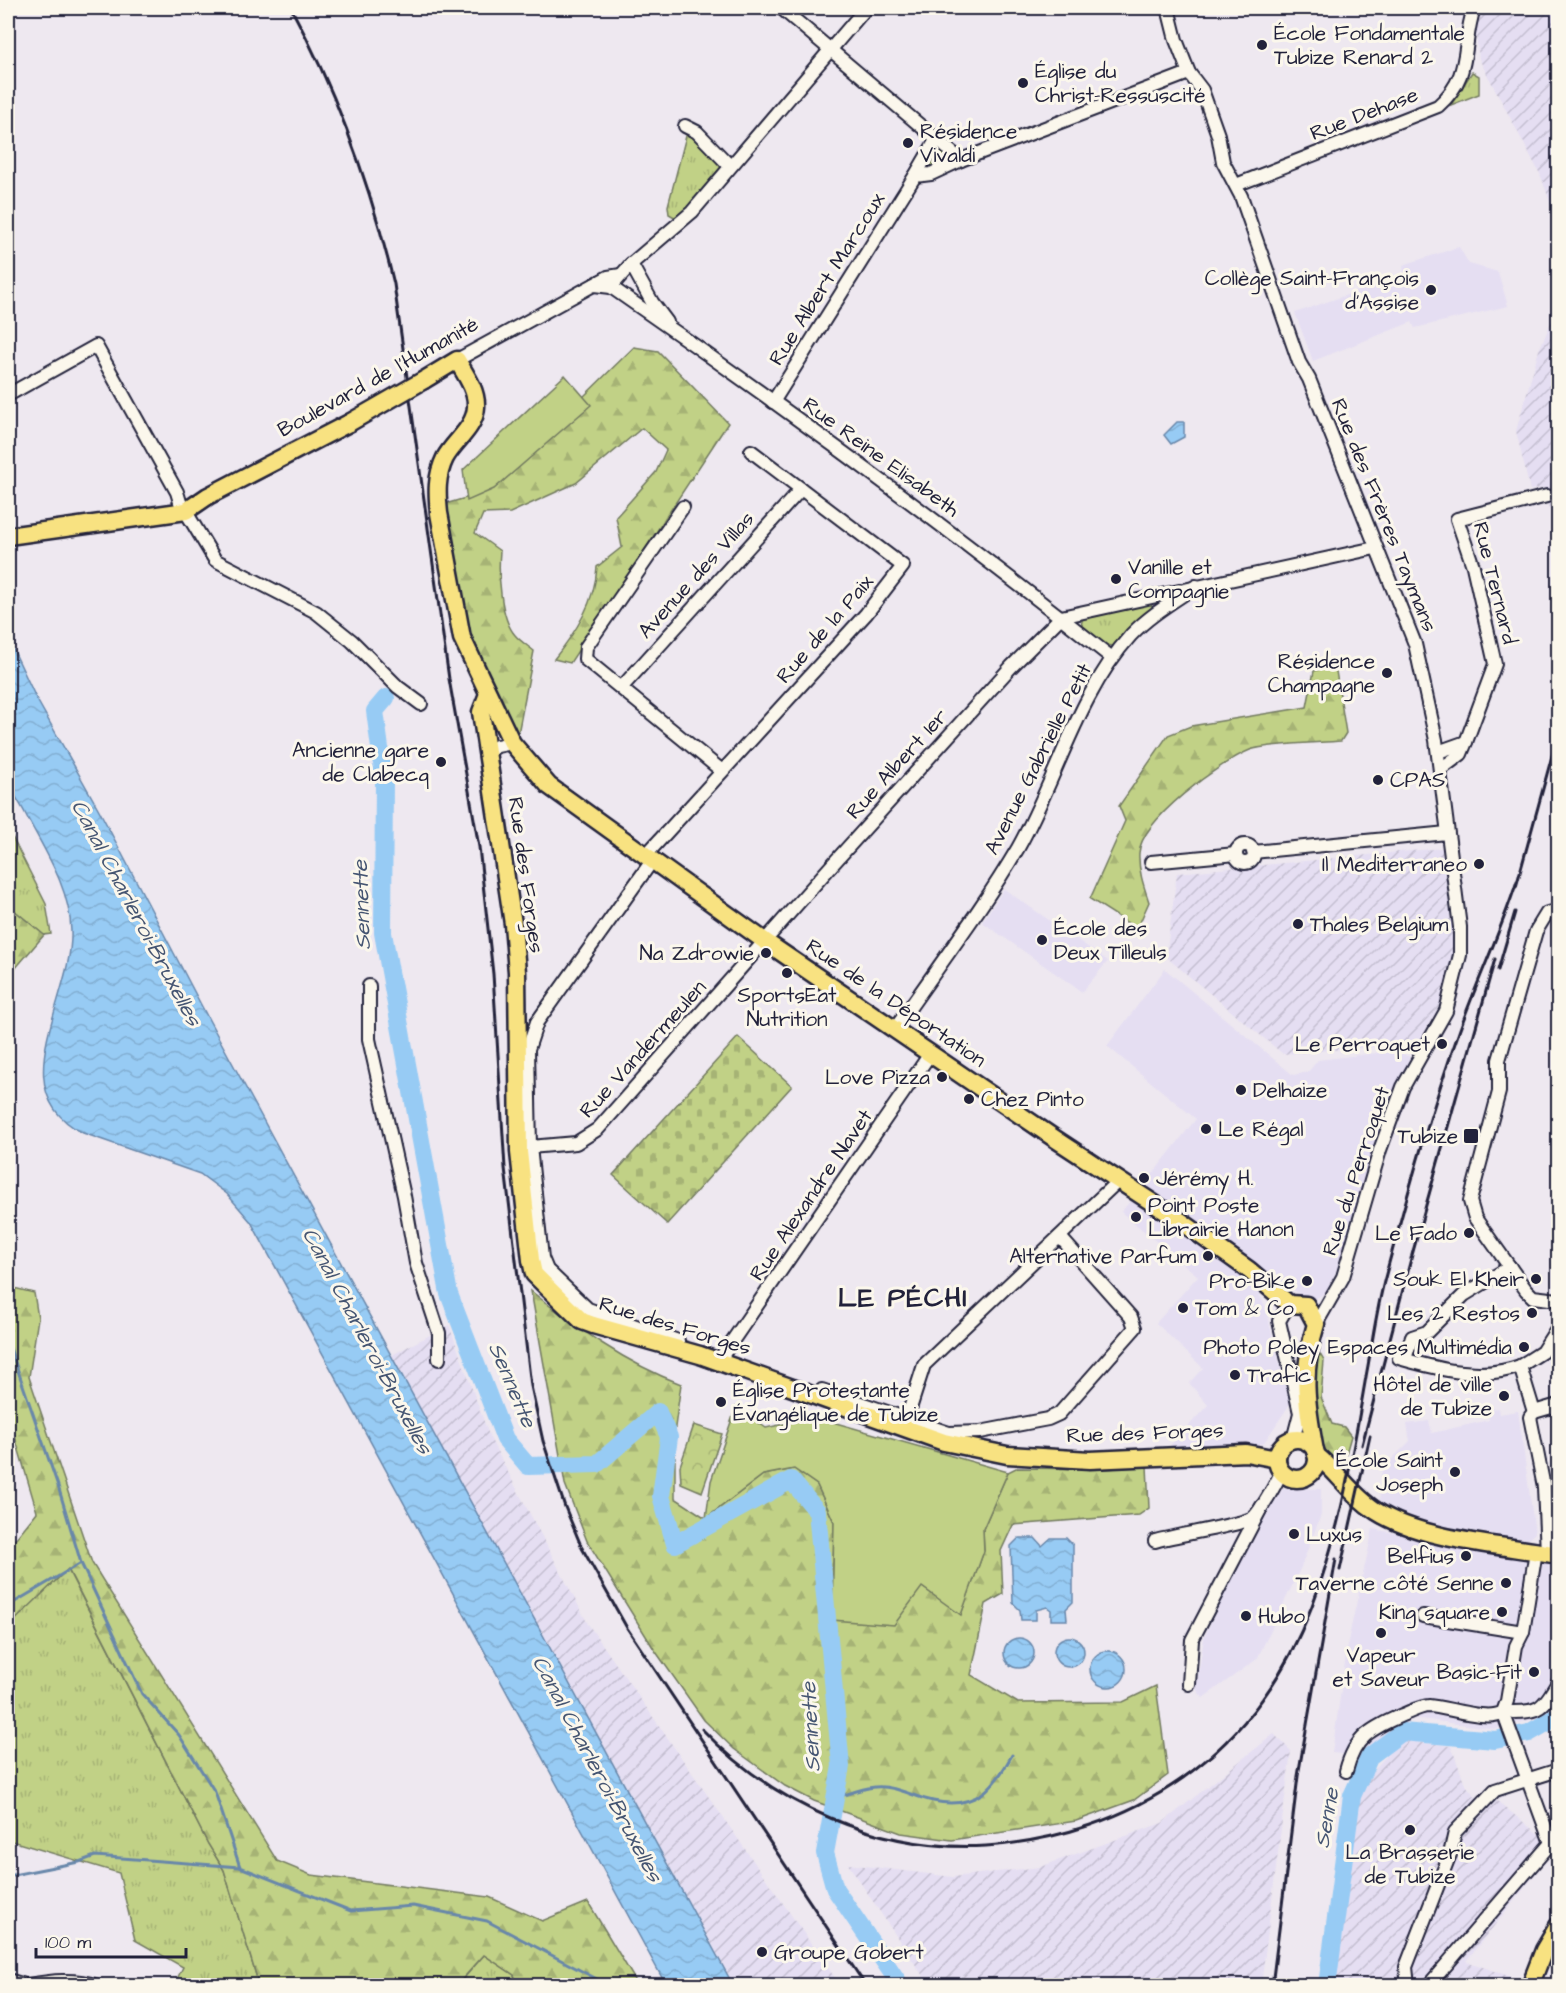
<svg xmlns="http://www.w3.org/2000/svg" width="1566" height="1993" viewBox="0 0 1566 1993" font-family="'Architects Daughter',sans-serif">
<defs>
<pattern id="industrial-furrows" width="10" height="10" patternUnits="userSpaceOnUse" patternTransform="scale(1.5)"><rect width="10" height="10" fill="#e5def2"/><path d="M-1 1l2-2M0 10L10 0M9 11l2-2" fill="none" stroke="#c4bed0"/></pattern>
<pattern id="grass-tufts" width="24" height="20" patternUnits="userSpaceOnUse" patternTransform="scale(1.5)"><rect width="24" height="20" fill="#c1d186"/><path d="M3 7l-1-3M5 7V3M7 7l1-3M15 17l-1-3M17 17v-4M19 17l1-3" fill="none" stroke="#a6b375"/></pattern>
<pattern id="forest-firs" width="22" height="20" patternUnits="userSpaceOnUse" patternTransform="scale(1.5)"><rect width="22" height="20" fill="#c1d186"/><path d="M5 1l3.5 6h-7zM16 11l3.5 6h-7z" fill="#a6b375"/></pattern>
<pattern id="cemetery-stones" width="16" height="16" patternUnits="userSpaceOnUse" patternTransform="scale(1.5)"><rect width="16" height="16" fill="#c1d186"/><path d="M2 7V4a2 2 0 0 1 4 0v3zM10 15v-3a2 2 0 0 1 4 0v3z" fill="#a6b375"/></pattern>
<pattern id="park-crowns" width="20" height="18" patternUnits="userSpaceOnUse" patternTransform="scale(1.5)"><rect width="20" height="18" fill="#c1d186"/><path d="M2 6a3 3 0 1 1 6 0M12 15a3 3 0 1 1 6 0" fill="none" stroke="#a6b375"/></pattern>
<pattern id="water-waves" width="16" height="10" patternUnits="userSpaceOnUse" patternTransform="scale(1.5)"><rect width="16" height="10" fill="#97cbf4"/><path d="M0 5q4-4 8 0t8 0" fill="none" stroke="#82aed2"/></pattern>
</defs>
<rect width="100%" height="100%" fill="#eee8f0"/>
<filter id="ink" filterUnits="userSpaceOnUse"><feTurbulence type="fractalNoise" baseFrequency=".0167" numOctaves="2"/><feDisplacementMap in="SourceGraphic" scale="12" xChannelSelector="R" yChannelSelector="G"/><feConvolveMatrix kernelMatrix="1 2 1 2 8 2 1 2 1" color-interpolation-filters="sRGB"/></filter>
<g filter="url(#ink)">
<!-- built -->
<g fill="#e5def2">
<polygon points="1459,247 1469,264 1498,272 1508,306 1415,328 1412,322 1313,361 1295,313 1404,275 1403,265"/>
<polygon points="1004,889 1108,961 1082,992 982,922"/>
<polygon points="1165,969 1293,1075 1308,1072 1318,1060 1394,1051 1410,1057 1335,1274 1325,1293 1315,1299 1300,1295 1242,1256 1144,1185 1196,1119 1107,1046"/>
<polygon points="1132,1199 1214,1254 1256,1288 1265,1306 1290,1404 1263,1444 1168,1448 1208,1405 1189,1383 1203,1368 1156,1323 1198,1276 1121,1212"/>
<polygon points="1498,1408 1499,1414 1518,1411 1535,1533 1527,1540 1430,1524 1405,1517 1379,1503 1382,1469 1410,1441 1407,1424 1429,1421 1432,1433 1489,1420 1488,1409"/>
<polygon points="1283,1488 1321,1489 1321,1515 1301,1567 1257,1659 1203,1698 1196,1689 1204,1638 1237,1562"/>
<polygon points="1373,1529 1558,1563 1558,1700 1541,1717 1496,1729 1413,1718 1366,1756 1332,1753 1348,1641"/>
</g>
<!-- industrial -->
<g fill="url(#industrial-furrows)">
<polygon points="1480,8 1558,8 1558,235 1557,221 1540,174 1479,59 1475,25"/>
<polygon points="1558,307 1558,510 1549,509 1545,488 1530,490 1516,431 1539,350"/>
<polygon points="1442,848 1455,948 1441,1003 1418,1043 1283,1054 1166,957 1177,873"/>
<polygon points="449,1325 490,1438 588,1624 840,1985 734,1985 390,1356"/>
<polygon points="1274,1734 1291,1751 1261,1985 929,1985 848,1864 953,1877 1040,1867 1162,1823"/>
<polygon points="1400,1740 1451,1746 1465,1784 1476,1797 1497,1801 1556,1848 1466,1961 1517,1979 1515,1985 1335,1986 1362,1784"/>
</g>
<!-- grass -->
<g fill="url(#grass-tufts)" stroke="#727a60" stroke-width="1.5">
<polygon points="1472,72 1479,76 1479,94 1451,105"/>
<polygon points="690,133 722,165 722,169 678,219 669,214 668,206 686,136"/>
<polygon points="937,150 944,154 946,161 930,170 926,165"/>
<polygon points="1149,602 1152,606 1150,611 1113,646 1106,645 1081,626 1083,616"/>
<polygon points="8,829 46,904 51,934 44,935 8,905"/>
<polygon points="67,1568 208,1844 224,1870 259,1985 174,1985 183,1967 135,1940 119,1873 8,1840 8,1627"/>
<polygon points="484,1955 514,1975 518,1985 457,1986"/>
</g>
<!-- forest -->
<g fill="url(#forest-firs)" stroke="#727a60" stroke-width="1.5">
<path d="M634,347l24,4 70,72 -158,240 -16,-4c22,-27 41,-57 43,-92l25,-20 -6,-30 40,-45 10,-22 -24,-22 -66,55 -66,30 -27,1 -8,19 25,18c-2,22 0,67 15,84 5,6 13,11 19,16l-17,88 -53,-121 -19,-114 31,-9 49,-41z"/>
<path d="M1335,665l11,68 -5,8c-21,2 -75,3 -91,9 -30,12 -109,70 -111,103 -1,17 5,34 10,49l-12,27 -47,-30 35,-78 -6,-15 49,-71 23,-9 116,-19 7,-36z"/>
<polygon points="8,905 44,935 8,977"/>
<polygon points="10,1287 34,1293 38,1318 29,1377 92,1563 277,1861 311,1875 489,1897 542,1921 588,1902 638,1985 518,1985 514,1975 484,1955 457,1985 259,1985 224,1870 208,1844 68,1569 8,1627 8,1548 37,1512 8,1413 8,1290"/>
<path d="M531,1291c46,37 94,72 150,93l-6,43v71l31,20 57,-43 31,-6 23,16 17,37 -2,97 90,-32 39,27 23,-63 -1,-22 25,-57 8,-4 88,1 43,-3 2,42 -10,7 -126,10 -12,26 2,43 -17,10 -15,71 47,28 105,-1 33,-16 12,89 -34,25 -58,21 -124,19 -51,-7 -87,-32 -29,-15 -51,-37 -30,-29 -50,-71 -67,-108 -22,-57z"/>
<polygon points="1320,1354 1324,1361 1321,1397 1332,1424 1344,1427 1351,1436 1343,1464 1335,1463 1324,1452 1319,1441 1310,1375"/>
</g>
<!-- cemetery -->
<polygon fill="url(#cemetery-stones)" stroke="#727a60" stroke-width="1.5" points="738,1037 792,1086 667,1224 613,1175"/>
<!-- park -->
<polygon fill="url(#park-crowns)" stroke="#727a60" stroke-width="1.5" points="694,1425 722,1434 702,1492 681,1483 680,1466"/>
<!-- garden -->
<g fill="#c1d186" stroke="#727a60" stroke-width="1.5">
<polygon points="565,375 591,405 494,489 467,501 463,470"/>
<polygon points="736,1407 766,1428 815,1417 1008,1472 983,1529 984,1551 961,1615 922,1587 894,1625 832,1620 834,1522 817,1485 794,1469 763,1475 706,1518 711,1481"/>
</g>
<!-- water -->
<g fill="url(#water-waves)" stroke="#6887aa" stroke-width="1.5">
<polygon points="1177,422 1184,422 1184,437 1171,444 1164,435"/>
<path d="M8,638l28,60 63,112 110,210 524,965h-67l-415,-763 -24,-28 -27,-20 -117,-41c-83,-42 -9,-137 -12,-202 -1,-44 -27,-81 -46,-118 -5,-10 -14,-22 -17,-33 -3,-10 0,-25 0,-36 0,-35 -1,-70 0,-106z"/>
<polygon points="1019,1538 1035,1538 1042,1546 1051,1538 1066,1538 1073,1545 1073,1602 1066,1609 1067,1620 1051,1620 1051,1610 1047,1607 1036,1610 1036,1620 1021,1620 1020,1610 1013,1603 1011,1546"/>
<circle cx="1069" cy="1652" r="15"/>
<circle cx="1019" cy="1653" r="15"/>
<circle cx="1108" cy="1669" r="18"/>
</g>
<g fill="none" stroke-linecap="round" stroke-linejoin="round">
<!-- stream -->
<g stroke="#6887aa" stroke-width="3">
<polyline points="8,1342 58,1486 81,1563 142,1694 179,1735 215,1792 240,1867"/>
<polyline points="8,1606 81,1563"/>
<path d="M835,1798c13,-4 27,-10 40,-11 21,-2 38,10 58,14 43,9 61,-13 79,-46"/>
<polyline points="8,1876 79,1862 95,1856 240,1867 351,1911 413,1906 487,1921 610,1986"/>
</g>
<!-- river -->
<g stroke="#97cbf4" stroke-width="18">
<polyline points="386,698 375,711 384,778 383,933 449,1294 505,1439 528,1466 597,1464 658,1412 669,1437 661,1496 675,1544 791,1480 817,1511 841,1766 825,1853 835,1889 901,1986"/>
<polyline points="1327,1986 1352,1796 1370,1756 1402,1732 1495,1740 1529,1733 1558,1716"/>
</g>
<!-- minor casing -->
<g stroke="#22223b" stroke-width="16">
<g id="minor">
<polyline points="781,8 961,160 931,174 915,176 936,140"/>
<polyline points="1168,8 1176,40 1189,73 1202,90 1218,135 1223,162 1241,196 1299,362 1309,379 1415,644 1436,740 1460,927 1460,955 1446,1011 1403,1087 1380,1150 1343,1277 1316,1324"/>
<polyline points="685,126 697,132 730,166"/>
<polyline points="961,160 1189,73"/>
<path d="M1236,185l202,-79c35,-31 23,-59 36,-98"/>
<polyline points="631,264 652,302 667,322"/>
<path d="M594,285l17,2c171,118 339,242 501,371"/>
<polyline points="611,287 631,264 692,212 866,8"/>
<polyline points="457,360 608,277 621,275"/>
<polyline points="8,395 96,346 177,492 180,502 215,560 316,612 352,641 398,687 421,704"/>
<polyline points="773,402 915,176"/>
<polyline points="683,507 586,647 585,659 722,771"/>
<polyline points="1061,617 1375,548"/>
<polyline points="622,687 801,489"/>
<polyline points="1466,742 1495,664 1473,566 1457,519 1547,496"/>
<polyline points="1438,752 1466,742 1461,754 1441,769"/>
<polyline points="486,753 497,746 512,743"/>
<circle cx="1245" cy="854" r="9"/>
<polyline points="1253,852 1447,833"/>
<polyline points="646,855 866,614 903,566 751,451"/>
<polyline points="652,861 537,1022 528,1049 530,1147 542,1258 547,1270 588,1309 678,1341"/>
<polyline points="1151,862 1236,854"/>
<polyline points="1558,911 1547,913 1536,931 1499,1060 1499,1092 1470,1201 1475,1218 1526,1290 1533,1297 1558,1300"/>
<polyline points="369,986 369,1039 404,1196 416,1263 439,1333 439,1359"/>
<path d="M895,1029c41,-60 86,-118 123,-181 39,-69 59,-153 113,-213 19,-20 43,-34 65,-49"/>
<polyline points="530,1147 576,1143 598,1129 832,865 1011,667 1061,617"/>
<polyline points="1289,1304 1279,1321 1300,1413 1293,1440"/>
<polyline points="722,1356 930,1054"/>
<path d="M1399,1358c39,11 81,23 121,8"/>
<polyline points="1405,1359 1412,1337 1427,1332 1464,1295 1510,1267"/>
<polyline points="822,1390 949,1433 980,1432 1048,1419 1059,1414 1135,1328 1131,1317 1060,1237"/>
<polyline points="1534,1412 1530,1417 1544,1487 1547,1553"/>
<polyline points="1534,1412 1520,1366 1542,1352 1558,1327"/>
<polyline points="1534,1412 1558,1405"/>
<polyline points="907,1418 924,1365 1118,1181"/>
<path d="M1155,1541c17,-5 92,-17 99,-24 11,-12 20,-30 27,-44"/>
<polyline points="1423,1616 1523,1632"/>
<polyline points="1189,1684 1192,1640 1262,1506"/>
<path d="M1346,1771c9,-35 25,-42 56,-56 8,-3 19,-9 27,-9 18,1 59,16 74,6l4,-11 9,-55 7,-14 13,-81"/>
<polyline points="8,1980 28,1986"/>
<path d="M28,1985c23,-4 46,-7 70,1"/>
<polyline points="1408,1986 1406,1967 1450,1854 1455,1832 1495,1790 1558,1770"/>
<path d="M1428,1986l123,-143 -48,-131c34,0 38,1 55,-30"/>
</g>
</g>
<!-- major casing -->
<g stroke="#22223b" stroke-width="21">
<g id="major">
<path d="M424,380l33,-20c8,14 20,30 19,47 -1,21 -22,34 -31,51 -9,18 -8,36 -6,55l23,125 50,105 37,43 217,156 291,198 125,82 67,48 40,34 17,1 10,19c-15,48 -10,79 -1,127"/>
<polyline points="8,536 186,511 208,496 349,423"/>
<polyline points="488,694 481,712 513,924 517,972 519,1152 531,1260 534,1274 547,1287 582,1321 593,1325 700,1355 944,1442 1007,1455 1090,1460 1246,1453 1277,1459"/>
<circle cx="1297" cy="1459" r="20"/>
<path d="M1316,1455c22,17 36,41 60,56 47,30 127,34 182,44"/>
<polyline points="1530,1986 1544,1950 1558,1926"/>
</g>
</g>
<!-- minor -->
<use href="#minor" stroke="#fbf7ec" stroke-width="12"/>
<!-- major -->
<use href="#major" stroke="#f8e281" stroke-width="16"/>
<!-- rail -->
<g stroke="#22223b" stroke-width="3">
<path d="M291,8c47,87 80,179 103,276l55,395 30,168 14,127 12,194 26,218 12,55 22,66 17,41 45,80 239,358"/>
<polyline points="1516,887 1558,734"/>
<polyline points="1498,970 1515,912"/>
<polyline points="1362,1445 1412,1255 1495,959"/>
<polyline points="1340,1570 1370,1436"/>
<path d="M702,1729c72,76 177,123 284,117 70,-5 139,-27 197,-68 136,-97 157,-254 184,-407 6,-32 10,-65 19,-97 22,-82 45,-165 74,-245 18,-50 41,-98 57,-148"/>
<polyline points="1272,1986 1298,1776 1336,1559"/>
</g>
<!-- major-bridge casing -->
<g stroke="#22223b" stroke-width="21" stroke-linecap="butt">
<polyline id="major-bridge" points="349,423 424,380"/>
</g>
<!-- major-bridge -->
<use href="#major-bridge" stroke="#f8e281" stroke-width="16"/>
</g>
</g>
<!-- markers -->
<g fill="#22223b" stroke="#fbf7ec" stroke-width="2">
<circle cx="1262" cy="45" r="6"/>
<circle cx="1023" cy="83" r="6"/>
<circle cx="908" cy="143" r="6"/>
<circle cx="1431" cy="290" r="6"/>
<circle cx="1116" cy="579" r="6"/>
<circle cx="1387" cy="673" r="6"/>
<circle cx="441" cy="762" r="6"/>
<circle cx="1378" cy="780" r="6"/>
<circle cx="1479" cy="864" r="6"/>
<circle cx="1298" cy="924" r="6"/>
<circle cx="1042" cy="940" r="6"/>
<circle cx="766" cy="953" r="6"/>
<circle cx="787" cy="973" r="6"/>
<circle cx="1442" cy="1044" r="6"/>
<circle cx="942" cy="1077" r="6"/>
<circle cx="1241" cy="1090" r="6"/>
<circle cx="969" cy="1099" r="6"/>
<circle cx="1206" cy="1129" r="6"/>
<rect x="1463" y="1128" width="16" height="16" rx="3"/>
<circle cx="1144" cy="1178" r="6"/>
<circle cx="1136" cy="1217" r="6"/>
<circle cx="1469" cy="1233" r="6"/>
<circle cx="1208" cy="1256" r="6"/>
<circle cx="1536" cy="1279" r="6"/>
<circle cx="1307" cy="1281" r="6"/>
<circle cx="1183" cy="1308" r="6"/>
<circle cx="1532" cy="1313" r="6"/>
<circle cx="1524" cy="1347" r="6"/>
<circle cx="1235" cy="1375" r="6"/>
<circle cx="1504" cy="1396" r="6"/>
<circle cx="721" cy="1402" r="6"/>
<circle cx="1455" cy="1472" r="6"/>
<circle cx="1294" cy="1534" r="6"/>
<circle cx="1466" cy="1556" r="6"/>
<circle cx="1506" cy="1583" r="6"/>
<circle cx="1502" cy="1612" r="6"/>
<circle cx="1246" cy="1616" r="6"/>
<circle cx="1381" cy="1633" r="6"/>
<circle cx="1534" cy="1672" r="6"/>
<circle cx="1410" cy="1830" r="6"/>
<circle cx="762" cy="1952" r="6"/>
</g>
<g text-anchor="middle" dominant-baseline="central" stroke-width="6" stroke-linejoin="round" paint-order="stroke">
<!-- poi labels -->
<g font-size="21" fill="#22223b" stroke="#fbf7ec" text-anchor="end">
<text x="1274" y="33" text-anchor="start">École Fondamentale<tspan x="1274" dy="24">Tubize Renard 2</tspan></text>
<text x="1035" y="71" text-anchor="start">Église du<tspan x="1035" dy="24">Christ-Ressuscité</tspan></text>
<text x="920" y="131" text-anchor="start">Résidence<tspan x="920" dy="24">Vivaldi</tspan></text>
<text x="1419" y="278">Collège Saint-François<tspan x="1419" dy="24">d'Assise</tspan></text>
<text x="1128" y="567" text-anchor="start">Vanille et<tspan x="1128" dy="24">Compagnie</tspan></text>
<text x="1375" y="661">Résidence<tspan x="1375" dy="24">Champagne</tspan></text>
<text x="429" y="750">Ancienne gare<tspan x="429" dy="24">de Clabecq</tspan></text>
<text x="1390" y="780" text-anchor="start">CPAS</text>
<text x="1467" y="864">Il Mediterraneo</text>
<text x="1310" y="924" text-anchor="start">Thales Belgium</text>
<text x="1054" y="928" text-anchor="start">École des<tspan x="1054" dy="24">Deux Tilleuls</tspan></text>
<text x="754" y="953">Na Zdrowie</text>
<text x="787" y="995" text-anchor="middle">SportsEat<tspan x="787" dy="24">Nutrition</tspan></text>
<text x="1430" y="1044">Le Perroquet</text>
<text x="930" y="1077">Love Pizza</text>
<text x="1253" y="1090" text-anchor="start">Delhaize</text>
<text x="981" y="1099" text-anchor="start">Chez Pinto</text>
<text x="1218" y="1129" text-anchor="start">Le Régal</text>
<text x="1458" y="1136">Tubize</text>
<text x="1156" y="1178" text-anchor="start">Jérémy H.</text>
<text x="1148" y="1205" text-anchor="start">Point Poste<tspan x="1148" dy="24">Librairie Hanon</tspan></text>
<text x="1457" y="1233">Le Fado</text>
<text x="1196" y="1256">Alternative Parfum</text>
<text x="1524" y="1279">Souk El Kheir</text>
<text x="1295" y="1281">Pro-Bike</text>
<text x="1195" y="1308" text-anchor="start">Tom &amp; Co</text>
<text x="1520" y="1313">Les 2 Restos</text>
<text x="1512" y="1347">Photo Poley Espaces Multimédia</text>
<text x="1247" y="1375" text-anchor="start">Trafic</text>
<text x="1492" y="1384">Hôtel de ville<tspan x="1492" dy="24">de Tubize</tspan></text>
<text x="733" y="1390" text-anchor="start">Église Protestante<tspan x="733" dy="24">Évangélique de Tubize</tspan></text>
<text x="1443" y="1460">École Saint<tspan x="1443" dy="24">Joseph</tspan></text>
<text x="1306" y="1534" text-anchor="start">Luxus</text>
<text x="1454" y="1556">Belfius</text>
<text x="1494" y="1583">Taverne côté Senne</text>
<text x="1490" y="1612">King square</text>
<text x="1258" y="1616" text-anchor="start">Hubo</text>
<text x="1381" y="1655" text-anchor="middle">Vapeur<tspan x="1381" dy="24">et Saveur</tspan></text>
<text x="1522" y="1672">Basic-Fit</text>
<text x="1410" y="1852" text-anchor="middle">La Brasserie<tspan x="1410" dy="24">de Tubize</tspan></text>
<text x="774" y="1952" text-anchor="start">Groupe Gobert</text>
</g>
<!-- street labels -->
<g font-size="21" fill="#22223b" stroke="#fbf7ec">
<text transform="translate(1364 114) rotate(-21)">Rue Dehase</text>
<text transform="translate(827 279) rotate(-58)">Rue Albert Marcoux</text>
<text transform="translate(378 377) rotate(-29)">Boulevard de l'Humanité</text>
<text transform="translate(881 457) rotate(36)">Rue Reine Elisabeth</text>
<text transform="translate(1384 515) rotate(68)">Rue des Frères Taymans</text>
<text transform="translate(696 575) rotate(-48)">Avenue des Villas</text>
<text transform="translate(1495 583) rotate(76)">Rue Ternard</text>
<text transform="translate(825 629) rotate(-49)">Rue de la Paix</text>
<text transform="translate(1038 759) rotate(-63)">Avenue Gabrielle Petit</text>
<text transform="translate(897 764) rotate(-48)">Rue Albert 1er</text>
<text transform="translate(526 875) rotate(82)">Rue des Forges</text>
<text transform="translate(896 1003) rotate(34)">Rue de la Déportation</text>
<text transform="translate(643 1049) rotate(-48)">Rue Vandermeulen</text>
<text transform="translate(1356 1171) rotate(-72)">Rue du Perroquet</text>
<text transform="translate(811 1195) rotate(-56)">Rue Alexandre Navet</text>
<text transform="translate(675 1326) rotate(17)">Rue des Forges</text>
<text transform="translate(1145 1433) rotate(-2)">Rue des Forges</text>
</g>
<!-- water labels -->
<g font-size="22" font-style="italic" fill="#455572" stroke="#fbf7ec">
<text transform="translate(362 905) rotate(-92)">Sennette</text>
<text transform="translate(136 913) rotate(62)">Canal Charleroi-Bruxelles</text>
<text transform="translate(367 1341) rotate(62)">Canal Charleroi-Bruxelles</text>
<text transform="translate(512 1385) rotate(67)">Sennette</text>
<text transform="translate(811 1727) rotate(-93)">Sennette</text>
<text transform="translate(597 1769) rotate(62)">Canal Charleroi-Bruxelles</text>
<text transform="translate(1327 1818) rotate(-80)">Senne</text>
</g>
<!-- district labels -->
<g font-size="27" font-weight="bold" letter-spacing="1.5" fill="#22223b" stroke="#fbf7ec">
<text x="903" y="1298">LE PÉCHI</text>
</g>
</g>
<!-- margin -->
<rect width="1566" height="1993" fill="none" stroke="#fbf7ec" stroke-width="30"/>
<rect x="15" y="15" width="1536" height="1963" fill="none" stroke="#22223b" stroke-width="2" filter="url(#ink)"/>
<!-- scale -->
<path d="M36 1948v9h150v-9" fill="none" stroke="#22223b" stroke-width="3"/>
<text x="45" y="1948" font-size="18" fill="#22223b" stroke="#fbf7ec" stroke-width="4.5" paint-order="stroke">100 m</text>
</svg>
